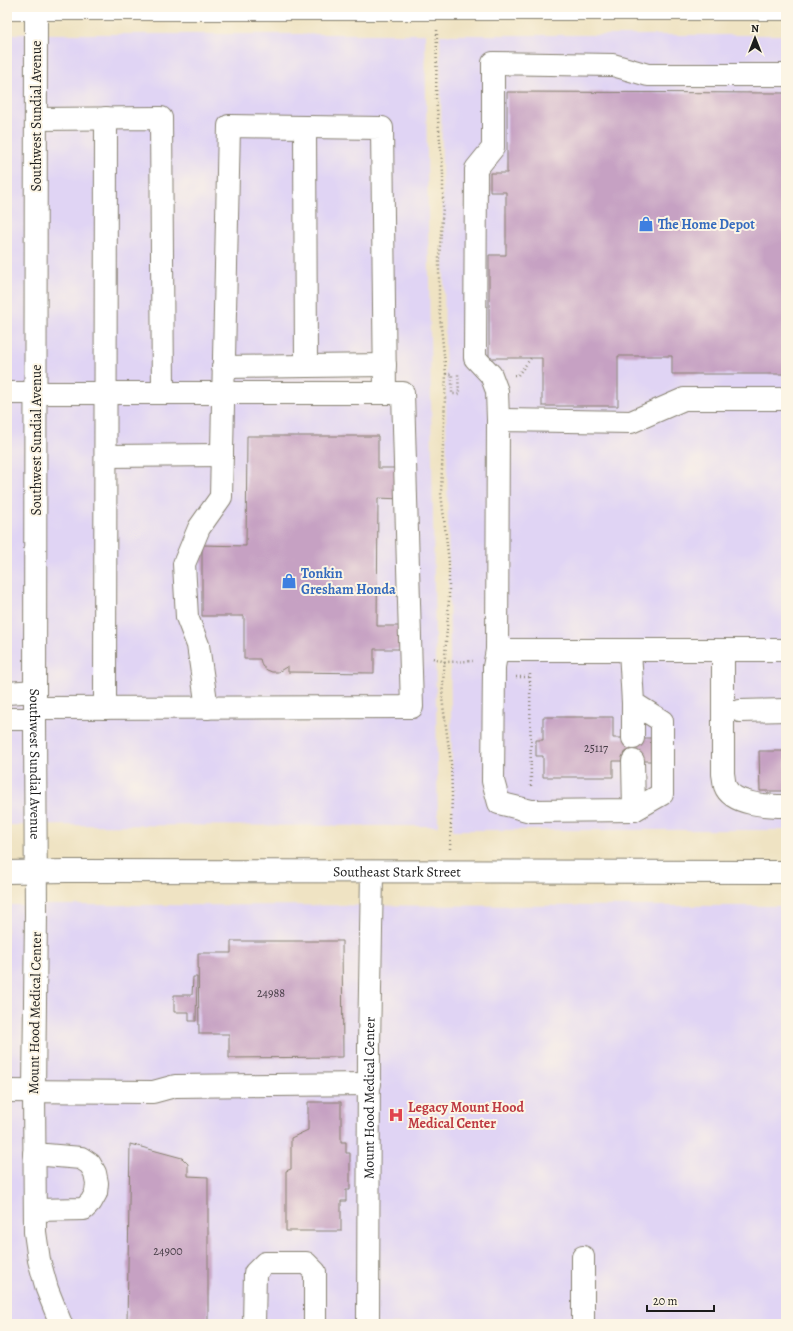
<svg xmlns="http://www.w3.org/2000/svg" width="793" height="1331" viewBox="0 0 793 1331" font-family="Alegreya,serif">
<rect width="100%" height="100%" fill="#fcf5e5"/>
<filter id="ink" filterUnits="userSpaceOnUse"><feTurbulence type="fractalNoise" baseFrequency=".025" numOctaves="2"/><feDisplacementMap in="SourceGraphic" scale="8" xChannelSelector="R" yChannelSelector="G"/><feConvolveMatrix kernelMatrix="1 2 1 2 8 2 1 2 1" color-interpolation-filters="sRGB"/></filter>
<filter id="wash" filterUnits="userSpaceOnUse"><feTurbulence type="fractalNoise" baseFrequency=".012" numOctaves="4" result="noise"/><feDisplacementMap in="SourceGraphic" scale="16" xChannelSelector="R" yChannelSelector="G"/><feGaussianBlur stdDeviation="0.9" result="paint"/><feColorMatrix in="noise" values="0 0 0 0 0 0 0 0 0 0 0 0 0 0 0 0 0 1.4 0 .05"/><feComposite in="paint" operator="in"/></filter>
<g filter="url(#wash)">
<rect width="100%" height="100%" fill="#efe3c3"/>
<!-- built -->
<g fill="#e0d4f4">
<polygon points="7,34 425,34 438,826 7,825"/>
<polygon points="440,35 786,35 786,830 453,830"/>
<polygon points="7,905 786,906 786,1324 7,1324"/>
</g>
<g id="blocks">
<!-- building -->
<g fill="#c6a1c3">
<polygon points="507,92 786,93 786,374 672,374 672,356 618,356 618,406 542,406 542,358 489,358 489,255 506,255 506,192 490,192 490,173 507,173"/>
<polygon points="247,436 378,436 378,468 402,468 402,499 378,498 377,626 401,626 401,649 374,649 374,673 288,672 288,666 278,672 272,672 267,670 262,666 260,659 244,659 244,616 202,616 202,545 246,546"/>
<polygon points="543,717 613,717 613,738 656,738 656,761 613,761 613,777 543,777 543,756 536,756 536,740 543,740"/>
<polygon points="759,751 786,751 786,791 760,791"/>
<polygon points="231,941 342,941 343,1057 229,1058 229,1034 199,1034 198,953 231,953"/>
<polygon points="193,977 197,977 196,1021 189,1021 189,1012 174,1012 174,995 192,995"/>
<polygon points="308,1102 341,1102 341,1142 346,1142 346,1153 350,1153 350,1190 346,1190 346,1201 341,1201 341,1231 286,1231 286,1171 291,1169 291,1138 308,1130"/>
<polygon points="130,1144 182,1158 188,1164 188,1176 208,1177 208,1324 127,1324"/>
</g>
</g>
</g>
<g filter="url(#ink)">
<use href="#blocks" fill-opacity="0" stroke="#868070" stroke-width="1"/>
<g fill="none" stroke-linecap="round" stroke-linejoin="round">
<!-- minor casing -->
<g stroke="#868070" stroke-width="24">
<g id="minor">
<polyline points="7,9 786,9"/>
<path id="s1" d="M36,9l-1,710 1,195 -2,177 1,141 4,28 8,29 14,35"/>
<polyline points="36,119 161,118 163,393"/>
<polyline points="305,127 306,366"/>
<polyline points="223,367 385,365"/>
<polyline points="7,393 403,393 412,707 35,708"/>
<polyline points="786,399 684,399 631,422 498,420 497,650 786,650"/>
<polyline points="498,420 497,391 491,375 475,358 476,169 493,148 493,63 613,65 648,75 786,75"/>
<polyline points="106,456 222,455"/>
<polyline points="497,650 494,667 493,781 499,803 531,811 634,810 662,794 662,721 633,703 630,650"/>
<path d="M723,650v124c1,4 1,9 2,12 7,19 44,20 61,20"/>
<polyline points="7,693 35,691"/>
<polyline points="633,703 633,738"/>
<polyline points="105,708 106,118"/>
<polyline points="207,708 198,645 187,617 184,564 199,528 221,497 229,126 382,128 385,393"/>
<polyline points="740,711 786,710"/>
<polyline points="7,719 35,719"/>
<polyline points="633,761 634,810"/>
<polyline points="7,1091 153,1092 175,1086 370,1084"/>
<polyline points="34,1154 81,1158 90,1164 95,1173 97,1183 96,1193 91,1202 84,1209 35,1210"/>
<polyline points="583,1257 583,1324"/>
<polyline points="254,1324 255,1273 265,1263 306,1263 315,1272 315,1324"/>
<path id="s2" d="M368,1324l1,-277 3,-175"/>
</g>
</g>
<!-- major casing -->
<g stroke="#868070" stroke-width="24">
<g id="major">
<path id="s3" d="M7,872l59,-1 720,1"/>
</g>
</g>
<!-- path -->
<g stroke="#868070" stroke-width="2.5" stroke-dasharray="1 3" stroke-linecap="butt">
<polyline points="437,30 436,98 443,172 443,206 439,258 439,307 446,374"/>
<polyline points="514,375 518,375 531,358"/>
<polyline points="433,658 445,662 473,661"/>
<polyline points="516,677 530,677 530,672"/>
<polyline points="530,677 531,788"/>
<polyline points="450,849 452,796 451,763 442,698 449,599 449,562 441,493 446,374 452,374 452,394 459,394 458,374 459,374"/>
</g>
<!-- minor -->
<use href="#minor" stroke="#fff" stroke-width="22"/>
<!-- major -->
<use href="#major" stroke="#fff" stroke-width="22"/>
</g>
</g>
<!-- icons -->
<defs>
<g id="shop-bare" transform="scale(1.2)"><path d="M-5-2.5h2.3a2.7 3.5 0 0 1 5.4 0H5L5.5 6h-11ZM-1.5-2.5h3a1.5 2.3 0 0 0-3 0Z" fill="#3f7fe0" stroke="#fcf5e5" stroke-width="2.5" paint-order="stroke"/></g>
<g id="hospital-bare" transform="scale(1.2)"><path d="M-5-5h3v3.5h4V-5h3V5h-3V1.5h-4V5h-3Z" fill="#e0444e" stroke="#fcf5e5" stroke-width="2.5" paint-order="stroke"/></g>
</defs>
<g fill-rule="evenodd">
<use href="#shop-bare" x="646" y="224"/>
<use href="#shop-bare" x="289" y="581"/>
<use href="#hospital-bare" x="396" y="1115"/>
</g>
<g text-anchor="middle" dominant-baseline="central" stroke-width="4" stroke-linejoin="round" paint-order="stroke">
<!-- number labels -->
<g font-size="12" fill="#463d46">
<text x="596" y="748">25117</text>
<text x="271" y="993">24988</text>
<text x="168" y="1251">24900</text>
</g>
<!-- street labels -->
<g font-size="14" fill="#1c1c1c" stroke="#fcf5e5">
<text transform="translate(36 116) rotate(-90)">Southwest Sundial Avenue</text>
<text transform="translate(36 440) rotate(-90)">Southwest Sundial Avenue</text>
<text stroke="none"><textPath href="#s1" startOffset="755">Southwest Sundial Avenue</textPath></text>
<text stroke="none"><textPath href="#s3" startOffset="390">Southeast Stark Street</textPath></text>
<text transform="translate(35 1013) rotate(-89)">Mount Hood Medical Center</text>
<text stroke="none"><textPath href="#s2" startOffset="226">Mount Hood Medical Center</textPath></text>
</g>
<!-- shop labels -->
<g font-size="14" font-weight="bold" fill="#366cbe" stroke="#fcf5e5" text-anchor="start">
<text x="658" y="224">The Home Depot</text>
<text x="301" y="573">Tonkin<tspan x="301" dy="16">Gresham Honda</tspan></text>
</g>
<!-- health labels -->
<g font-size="14" font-weight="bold" fill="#be3a42" stroke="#fcf5e5" text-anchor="start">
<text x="408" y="1107">Legacy Mount Hood<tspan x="408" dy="16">Medical Center</tspan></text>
</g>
</g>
<!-- margin -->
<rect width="793" height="1331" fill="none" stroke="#fcf5e5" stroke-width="24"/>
<!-- north arrow -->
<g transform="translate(755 38)" stroke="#fcf5e5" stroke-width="3" paint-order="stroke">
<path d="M0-3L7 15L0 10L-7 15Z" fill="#1c1c1c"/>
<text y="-6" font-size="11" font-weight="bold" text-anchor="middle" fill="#1c1c1c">N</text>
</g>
<!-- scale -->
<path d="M647 1305v6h67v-6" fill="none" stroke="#1c1c1c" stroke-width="2"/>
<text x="653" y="1305" font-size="12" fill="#1c1c1c" stroke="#fcf5e5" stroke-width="3" paint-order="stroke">20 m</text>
</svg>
